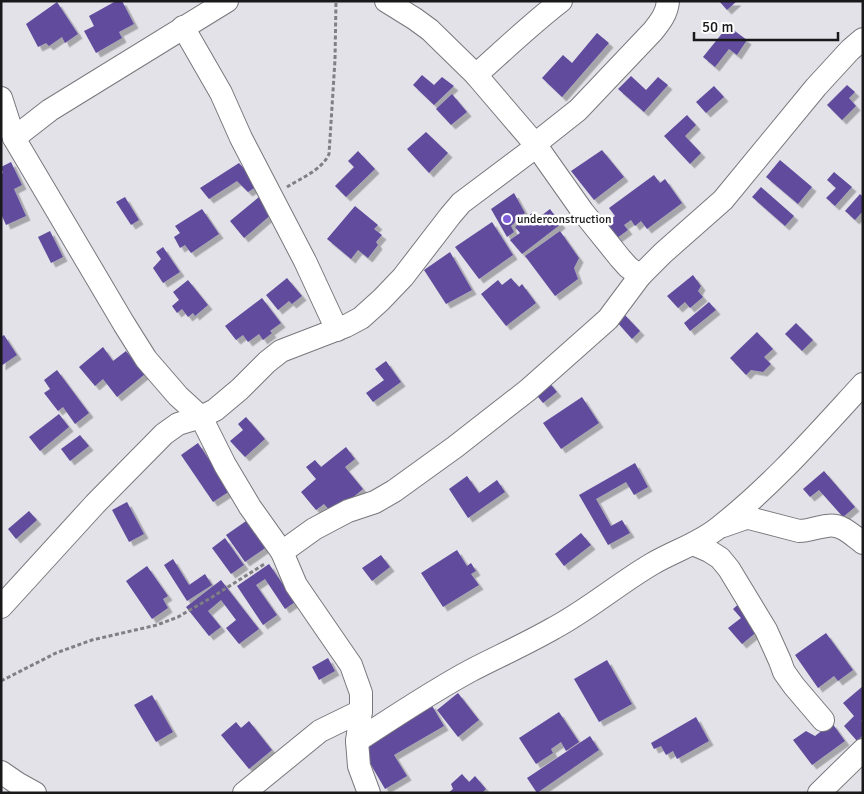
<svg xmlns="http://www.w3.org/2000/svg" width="864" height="794" viewBox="0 0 864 794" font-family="Signika,sans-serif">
<defs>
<filter id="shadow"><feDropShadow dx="4.5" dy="4.5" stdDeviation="0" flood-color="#0004"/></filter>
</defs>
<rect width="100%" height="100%" fill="#e3e2e8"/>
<!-- building -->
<g fill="#604c9d" filter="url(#shadow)">
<polygon points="116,1 122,1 134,24 119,32 122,38 96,53 84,31 94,26 89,16"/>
<polygon points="719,1 737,1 727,10"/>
<polygon points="57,2 78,34 65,43 62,37 49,46 46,43 38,47 26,24"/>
<polygon points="728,26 747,40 737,55 729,49 715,67 703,57"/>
<polygon points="597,33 609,43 562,97 542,78 563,55 572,63"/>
<polygon points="422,75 434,85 442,77 454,86 434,105 413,85"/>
<polygon points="631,76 646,90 658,77 668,85 644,112 618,89"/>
<polygon points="847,85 855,92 849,98 856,106 842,120 827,105"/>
<polygon points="714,86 724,97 706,113 696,102"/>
<polygon points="452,94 467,112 451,125 436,109"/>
<polygon points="687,115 696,125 685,136 701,153 690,164 664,136"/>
<polygon points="426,132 448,153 429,173 407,149"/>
<polygon points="602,150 624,177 594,200 571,171"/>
<polygon points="358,151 375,169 346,197 335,186 354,167 348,161"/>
<polygon points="780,160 812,187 798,204 766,177"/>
<polygon points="11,162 22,185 14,189 26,216 6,225 2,216 1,217 1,174 3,173 1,167"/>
<polygon points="239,163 259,185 248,192 237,181 209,199 200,188"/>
<polygon points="834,172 852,187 835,206 826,198 836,188 827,180"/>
<polygon points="654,175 660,183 665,179 682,203 647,229 641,221 635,226 631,220 624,225 628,230 617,238 606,223 615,216 609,208"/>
<polygon points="761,187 794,216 785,226 752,197"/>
<polygon points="514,193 525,213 511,226 514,232 507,237 491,209"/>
<polygon points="860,194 863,197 863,211 855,220 845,211"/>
<polygon points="125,197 139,220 131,225 116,202"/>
<polygon points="259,197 273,213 244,238 230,221"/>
<polygon points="355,206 378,225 374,229 382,235 376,242 378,245 368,258 358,250 351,259 327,239"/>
<polygon points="202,209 219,234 191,253 185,245 180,248 174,237 180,233 175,226"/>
<polygon points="550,209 561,224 522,254 510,240 520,233 515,227 532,213 537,219"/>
<polygon points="492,222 513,255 479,279 455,247"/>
<polygon points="50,231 63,257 51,263 38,237"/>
<polygon points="560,231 579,258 574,268 578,279 555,296 525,256"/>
<polygon points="163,247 180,272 163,283 153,268 161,259 156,252"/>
<polygon points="450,252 472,290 446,304 424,270"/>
<polygon points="693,275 701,286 698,291 703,297 690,308 685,302 678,308 667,296"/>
<polygon points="287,278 302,296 292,304 289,301 278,310 266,295"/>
<polygon points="511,278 519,287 522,284 536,303 506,326 481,294 498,280 502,285"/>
<polygon points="188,280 208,305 195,316 193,313 188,317 182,309 177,313 172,306 179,300 173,292"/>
<polygon points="262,298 281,323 270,331 272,333 263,340 259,334 248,342 243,335 236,340 225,326"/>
<polygon points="709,302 716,310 690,331 684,323"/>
<polygon points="624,314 640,331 632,339 616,321"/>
<polygon points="796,323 813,340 802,351 785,334"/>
<polygon points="757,332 773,349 764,357 771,364 763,372 751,370 746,375 730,358"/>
<polygon points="4,335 17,355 1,366 1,337"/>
<polygon points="103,347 113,361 126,351 145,374 117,397 103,379 95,386 79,367"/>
<polygon points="386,361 401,382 373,402 366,393 384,380 375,369"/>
<polygon points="57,370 89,413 75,424 63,407 58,411 44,393 50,389 44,380"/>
<polygon points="548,381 557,392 543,403 534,392"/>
<polygon points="582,397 599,423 561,449 543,423"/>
<polygon points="59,414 69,427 40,451 29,437"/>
<polygon points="246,417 265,439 245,457 230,441 243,430 238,424"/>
<polygon points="80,435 89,446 70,461 61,449"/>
<polygon points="198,443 230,491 213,502 181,455"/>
<polygon points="346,447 355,459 345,467 363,489 333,514 324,504 316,510 301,492 316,479 306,467 315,460 321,467"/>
<polygon points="635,463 648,487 634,495 626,482 596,499 611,526 622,520 630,533 608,545 579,495"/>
<polygon points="824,471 855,507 843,517 819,490 810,497 803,489"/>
<polygon points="467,476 479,493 497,480 505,492 468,518 449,489"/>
<polygon points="127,502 144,534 129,542 112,510"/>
<polygon points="29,511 37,520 16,539 8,529"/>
<polygon points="249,519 268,546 245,562 226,535"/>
<polygon points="581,533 591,545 564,566 555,554"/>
<polygon points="225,538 244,565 231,574 212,548"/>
<polygon points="457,550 467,566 471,563 476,571 471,574 479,585 443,607 421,573"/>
<polygon points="381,555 390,567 372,581 362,568"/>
<polygon points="173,559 189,585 205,574 212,585 187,601 164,565"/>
<polygon points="269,564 295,602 285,609 265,579 256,585 277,615 263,625 237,586"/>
<polygon points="147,566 168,596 163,599 168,608 152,619 126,581"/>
<polygon points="221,580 259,629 239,644 226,628 236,620 221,600 208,611 221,627 209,636 186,607"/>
<polygon points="743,600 764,626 742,644 728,628 741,618 733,609"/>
<polygon points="826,633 853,670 838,681 834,676 818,688 795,655"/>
<polygon points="328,658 335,671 319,680 312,667"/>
<polygon points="607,660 632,704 599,722 574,679"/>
<polygon points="863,686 863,719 861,721 863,723 863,735 857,741 844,726 854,716 843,703"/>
<polygon points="458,693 479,720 458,737 437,710"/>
<polygon points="152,695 173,732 156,742 134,705"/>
<polygon points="431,704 444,726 394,755 407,776 385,789 360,746"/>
<polygon points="559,712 579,742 566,751 561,742 551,749 553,753 536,764 519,738"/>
<polygon points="696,717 709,741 677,759 673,751 666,755 661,746 654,749 651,743"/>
<polygon points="249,721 272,750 249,769 221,735 236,722 241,728"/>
<polygon points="832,723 845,741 812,765 793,740 806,731 815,736"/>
<polygon points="590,736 599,750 537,793 527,778"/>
<polygon points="462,774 469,782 475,776 486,789 482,793 448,793 453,789 451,784"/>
</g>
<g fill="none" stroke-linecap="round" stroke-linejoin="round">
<!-- street casing -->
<g stroke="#78787d" stroke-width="24">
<g id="street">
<polyline points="386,1 415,19 430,30 476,75 535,144 583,212 620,258 628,267 640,276"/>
<polyline points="183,27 221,93 241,138 305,261 337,330"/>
<path d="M476,75c28,-25 55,-51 85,-74"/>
<polyline points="1,98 14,138 124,324 146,359 178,396 201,417 225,465 250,507 282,552 296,585 351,665 361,693 361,711 357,741 359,766 369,793"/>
<polyline points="14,138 50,110 227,1"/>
<path d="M535,144l43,-34 75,-79c8,-10 14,-18 15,-30"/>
<path d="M723,526l20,-7 6,-1 50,13c10,0 18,-4 28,-5 14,-3 25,9 36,17"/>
<polyline points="693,544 709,551 720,558 729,569 766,630 780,661 784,672 794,686 823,720"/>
<polyline points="282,552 314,529 348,511 375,502 394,491 455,447 528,390 608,319 640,276 663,253 723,200 816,87 850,50 863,39"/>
<polyline points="1,607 95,504 164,434 178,424 201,417 215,410 240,389 267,362 281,351 346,326 361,318 381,300 403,277 450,216 461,203 537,146"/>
<path d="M357,741c37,-24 74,-49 113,-70 27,-14 56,-27 84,-43 34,-18 64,-44 98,-64 22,-13 46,-20 66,-36 54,-42 99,-94 145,-144"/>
<polyline points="1,772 17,783 35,793"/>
<polyline points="244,793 320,731 361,711"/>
<polyline points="819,793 863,750"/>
</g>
</g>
<!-- path -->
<g stroke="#807f83" stroke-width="3" stroke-dasharray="4 2.5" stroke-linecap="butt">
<path d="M287,187c14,-9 35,-17 42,-33l6,-94 1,-59"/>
<polyline points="1,681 56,653 92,640 157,625 178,617 209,599 266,563"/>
</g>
<!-- street -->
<use href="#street" stroke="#fff" stroke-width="22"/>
</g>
<!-- markers -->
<circle fill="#7e5dd7" stroke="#fff" stroke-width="2" cx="507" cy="219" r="5"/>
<g text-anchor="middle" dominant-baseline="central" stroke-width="5" stroke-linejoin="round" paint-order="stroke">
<!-- poi labels -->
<g font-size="12" fill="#19191b" stroke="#fff" text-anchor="start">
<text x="517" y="219">underconstruction</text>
</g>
</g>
<!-- border -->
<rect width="864" height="794" fill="none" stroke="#19191b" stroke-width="5"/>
<!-- scale -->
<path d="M694 32v8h144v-8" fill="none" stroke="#19191b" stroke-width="2.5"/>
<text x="702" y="32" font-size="15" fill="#19191b" stroke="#ffffff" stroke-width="4" paint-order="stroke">50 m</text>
</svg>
